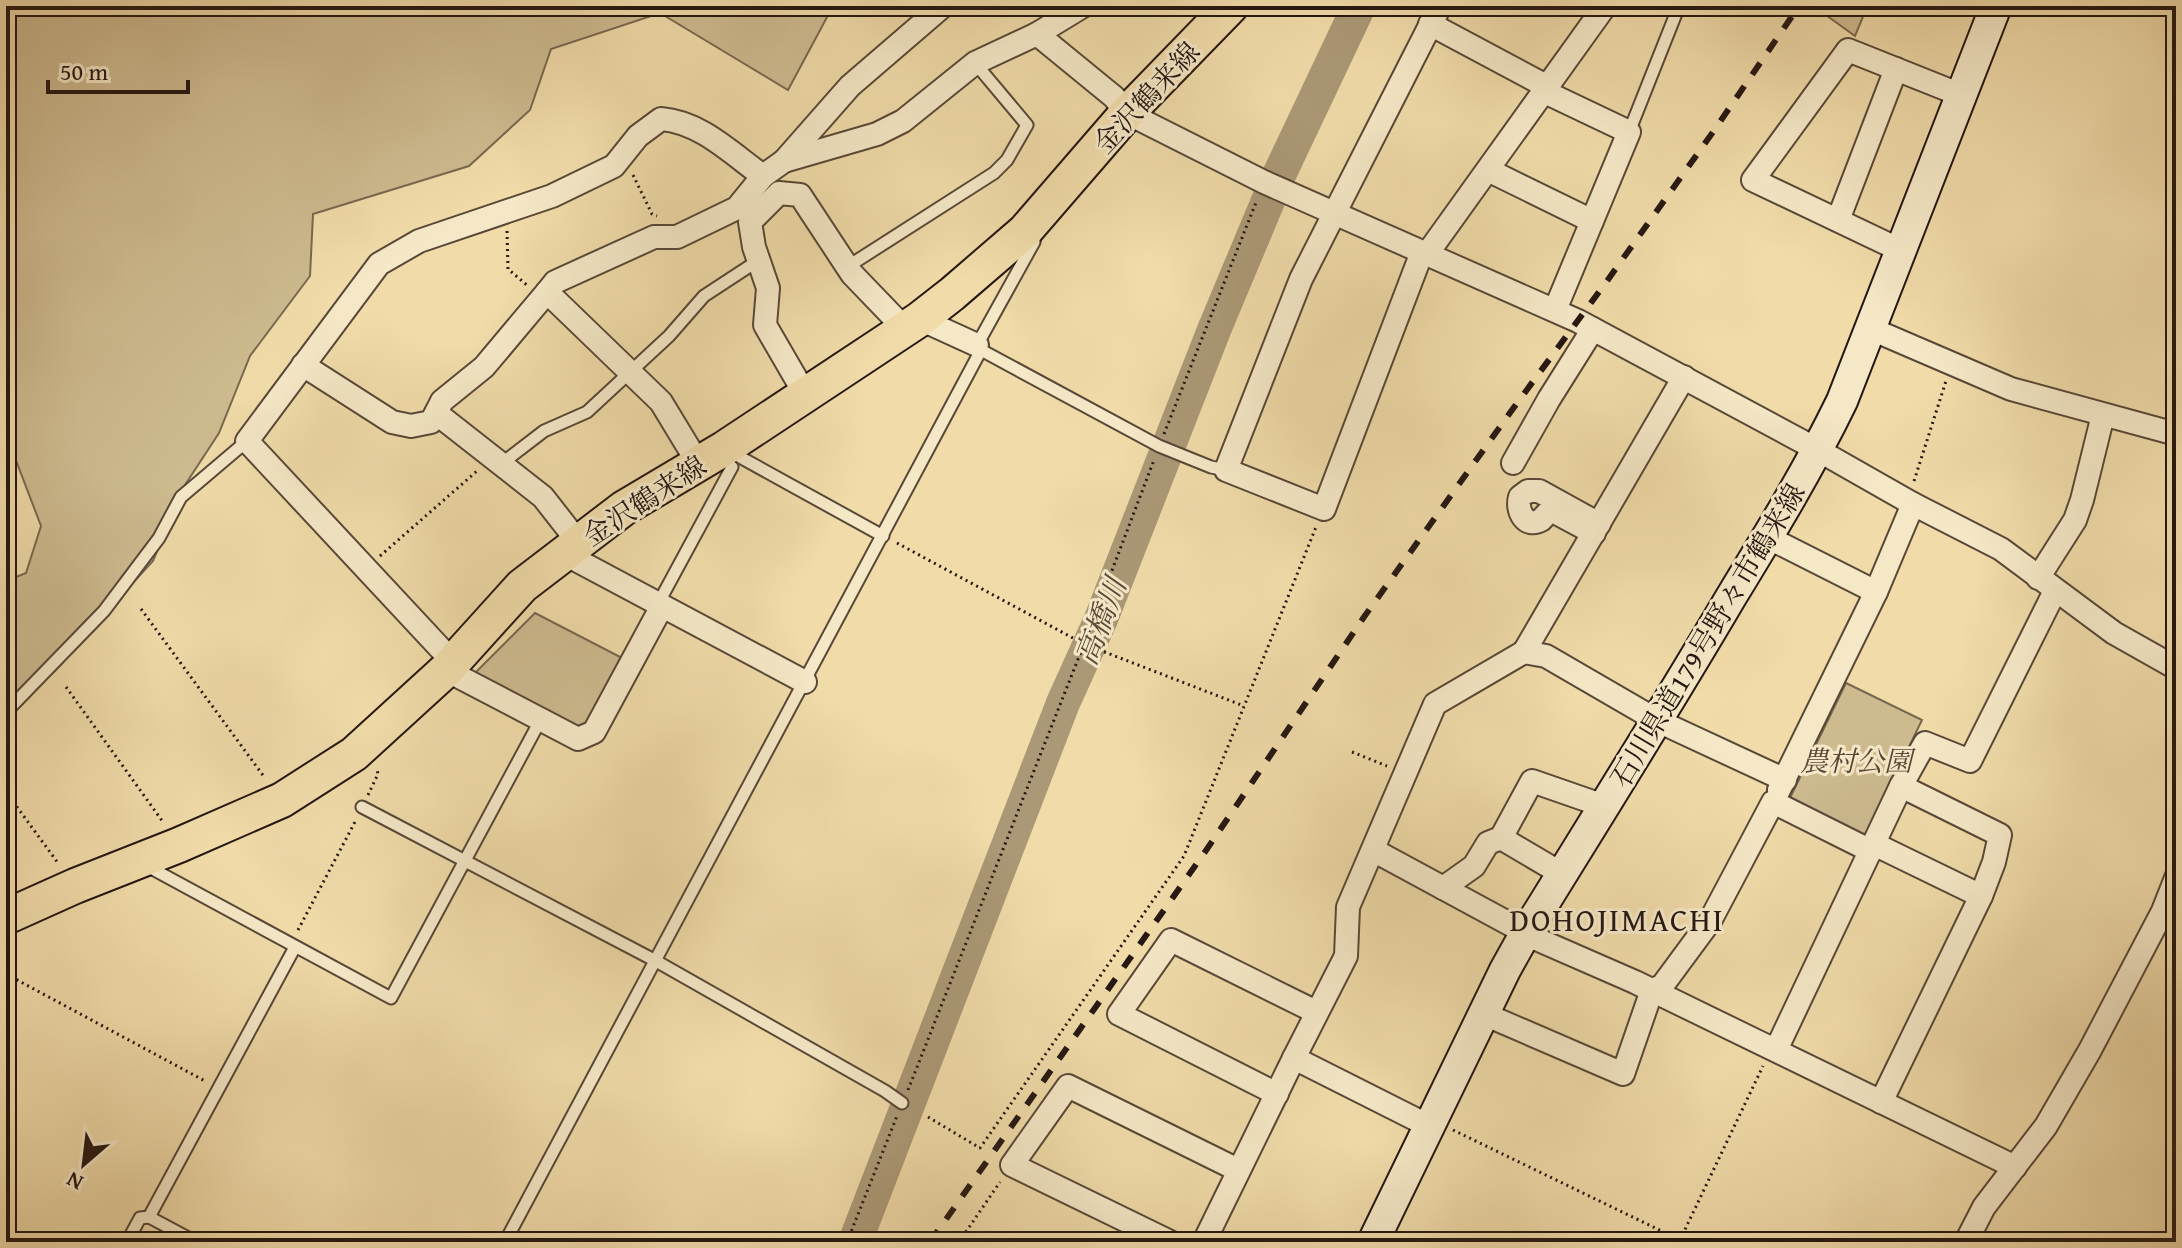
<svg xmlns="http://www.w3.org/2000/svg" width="2182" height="1248" viewBox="0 0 2182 1248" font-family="'Gentium Book Plus','Noto Serif JP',serif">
<rect width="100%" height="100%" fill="#f0dba9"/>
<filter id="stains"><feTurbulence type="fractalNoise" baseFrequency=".0025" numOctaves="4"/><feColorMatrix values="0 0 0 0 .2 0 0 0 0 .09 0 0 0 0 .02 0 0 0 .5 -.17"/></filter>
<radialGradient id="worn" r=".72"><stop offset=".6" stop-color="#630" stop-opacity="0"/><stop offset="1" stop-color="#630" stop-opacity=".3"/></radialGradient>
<!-- green -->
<g fill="#cdba8f" stroke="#796850" stroke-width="2">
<polygon points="6,6 833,6 788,90 660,13 551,49 530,110 469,166 313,214 310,276 250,356 219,433 185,485 153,561 97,622 6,709 6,581 26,573 41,526 12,450 6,444"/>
<polygon points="1817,6 1865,6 1867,7 1855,36 1816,8"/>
<polygon points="535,613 624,659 589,726 577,730 473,675"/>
<polygon points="1846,683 1922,720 1865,838 1789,800"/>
</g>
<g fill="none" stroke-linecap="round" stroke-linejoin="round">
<!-- river -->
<polyline stroke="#ab9876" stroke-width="34" points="855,1242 1063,703 1101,619 1214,330 1278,177 1359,6"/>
<!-- lane casing -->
<g stroke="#584838" stroke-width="15">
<g id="lane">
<polyline points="1629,132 1679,6"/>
<polyline points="847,267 994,173 1007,160 1027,125 975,63"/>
<polyline points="981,350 1159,446 1211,467 1226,470"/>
<polyline points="729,451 883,536"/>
<polyline points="501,464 544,431 587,412 669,336 704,296 759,260"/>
<polyline points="659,602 732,467"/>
<polyline points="6,712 104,611 159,538 181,497 247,441"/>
<polyline points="362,807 656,961 885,1091 902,1103"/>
<polyline points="147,866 391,998 541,719"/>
<polyline points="149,1217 196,1242"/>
<polyline points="127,1242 140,1218 149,1217 295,947"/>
<polyline points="505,1242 981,350 977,345 1034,242 1030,238"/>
</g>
</g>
<!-- street casing -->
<g stroke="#584838" stroke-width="26">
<g id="street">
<polyline points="1430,24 1548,87"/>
<polyline points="1037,34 1114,97 1127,113 1264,182 1578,321 1818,450 1913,504 2001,549 2114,633 2176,668"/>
<polyline points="1545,92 1629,132 1555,310"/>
<polyline points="784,161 877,134 903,121 975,63 1037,34 1083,6"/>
<polyline points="1488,170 1592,221"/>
<polyline points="1838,220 1896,69"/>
<polyline points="1900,250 1753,180 1848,50 1961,95"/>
<polyline points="1422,252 1324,509 1226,470 1301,279 1440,6"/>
<polyline points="1427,254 1605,6"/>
<polyline points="547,292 555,282 654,237 677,237 737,208 763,176"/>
<polyline points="920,319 977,345"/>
<polyline points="1869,328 2011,389 2176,434"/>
<polyline points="303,365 392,422 411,426 431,422 436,413 543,497 579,543"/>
<polyline points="805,394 765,325 768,288 754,247 750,222 779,193 800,195 852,274 904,328"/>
<polyline points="436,413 442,401 484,367 547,292 661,402 698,463"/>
<polyline points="1513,463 1549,399 1593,329"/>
<path d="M1594,533l-43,-23c-2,1 -8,8 -10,10 -16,9 -25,-10 -21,-23l8,-6h11l60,33"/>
<polyline points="1767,537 1876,592"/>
<polyline points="565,554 805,682"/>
<polyline points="2038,578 2075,520 2082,500 2103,415"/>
<polyline points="1524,652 1684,377"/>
<path d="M453,662l-206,-221 132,-177 40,-23 133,-45 62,-30 24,-30 23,-17c40,3 71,35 102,57l21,-15 66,-75 93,-80"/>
<polyline points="446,670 578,739 594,732 662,606"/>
<polyline points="1901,786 1925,743 1970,761 2055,591"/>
<polyline points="1779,790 1876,592 1913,504"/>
<polyline points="1501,838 1562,874"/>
<polyline points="1874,844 1981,896"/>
<polyline points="1373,850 1519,929 1525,934 1635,982 2015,1167"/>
<polyline points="1443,888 1474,866 1488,843 1501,838 1532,781 1604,806"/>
<polyline points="1484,1014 1623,1074 1652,990 1662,986 1710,921 1773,802 1871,851"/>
<polyline points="1776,1050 1901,786 2000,835 1994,862 1981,896 1881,1102"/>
<polyline points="1277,1094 1119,1014 1171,940 1316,1012"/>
<polyline points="1429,1126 1294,1058 1346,956 1348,907 1435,704 1524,652 1546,656 1658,721 1785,780"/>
<polyline points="1170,1242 1012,1165 1068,1086 1238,1170"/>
<polyline points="1204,1242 1294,1058"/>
<polyline points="1966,1242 1984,1207 2046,1126 2090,1050 2163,911 2176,878"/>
</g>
</g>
<!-- secondary casing -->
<g stroke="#251712" stroke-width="34">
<path id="secondary" d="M1373,1242l132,-272 20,-36c69,-112 139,-223 206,-337 39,-64 78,-128 111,-196l154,-395"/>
</g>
<!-- primary casing -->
<g stroke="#251712" stroke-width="38">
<polyline id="primary" points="6,917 75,886 179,845 282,800 354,754 446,670 522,586 624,508 725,448 920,319 952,294 1025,231 1127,113 1231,6"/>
</g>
<!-- path -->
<g stroke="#251712" stroke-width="3" stroke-dasharray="2 4" stroke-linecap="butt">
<polyline points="633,175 652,214 657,216"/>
<polyline points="507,231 508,269 528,286"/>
<polyline points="1164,434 1257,200"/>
<polyline points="1914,481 1946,381"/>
<polyline points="897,543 1084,644 1244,706"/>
<polyline points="380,556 477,471"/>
<polyline points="141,609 265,778"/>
<polyline points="2167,641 2176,622"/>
<polyline points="66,687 163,822"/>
<polyline points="1352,752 1387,766"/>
<polyline points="6,792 58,863"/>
<polyline points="368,795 378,774 377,769"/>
<polyline points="298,930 356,820"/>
<polyline points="6,974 205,1081"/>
<polyline points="908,1090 1084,644 1154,460"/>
<polyline points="928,1117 980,1148 1184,856 1316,527"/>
<polyline points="1453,1130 1680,1240 1763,1066"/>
<polyline points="847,1242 897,1116"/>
<polyline points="959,1242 1000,1182"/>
</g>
<!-- lane -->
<use href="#lane" stroke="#f5e8c7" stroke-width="11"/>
<!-- street -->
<use href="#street" stroke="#f5e8c7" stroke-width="22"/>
<!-- secondary -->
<use href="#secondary" stroke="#f5e8c7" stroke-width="30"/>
<!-- primary -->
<use href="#primary" stroke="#f0dba9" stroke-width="34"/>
<!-- rail -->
<polyline stroke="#251712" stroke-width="6" stroke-dasharray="14 14" stroke-linecap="butt" points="930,1242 1207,849 1364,617 1512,410 1607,281 1713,132 1799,6"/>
</g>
<g text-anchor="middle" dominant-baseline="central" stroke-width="6" stroke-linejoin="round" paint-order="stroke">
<!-- street labels -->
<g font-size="28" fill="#251712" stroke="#f5e8c7">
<text transform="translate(1146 97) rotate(-47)">金沢鶴来線</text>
<text transform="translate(644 500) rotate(-33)">金沢鶴来線</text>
<text transform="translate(1707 635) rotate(-59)">石川県道179号野々市鶴来線</text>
</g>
<!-- park labels -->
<g font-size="28" font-style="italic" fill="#574838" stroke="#f5e8c7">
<text x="1856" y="760">農村公園</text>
</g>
<!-- water labels -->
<g font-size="30" font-style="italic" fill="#5b4b3a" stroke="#f5e8c7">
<text transform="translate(1100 621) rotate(-69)">高橋川</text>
</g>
<!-- quarter labels -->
<g font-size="32" letter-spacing="2" fill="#251712" stroke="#f5e8c7">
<text x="1617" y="919">DOHOJIMACHI</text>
</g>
</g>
<!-- margin -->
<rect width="2182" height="1248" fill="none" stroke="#f0dba9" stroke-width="32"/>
<rect x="8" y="8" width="2166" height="1232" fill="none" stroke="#251712" stroke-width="4"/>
<rect x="16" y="16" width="2150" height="1216" fill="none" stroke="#251712" stroke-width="2"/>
<!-- north arrow -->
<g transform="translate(84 1164) rotate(208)" stroke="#f5e8c7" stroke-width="6" paint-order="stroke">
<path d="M0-6L14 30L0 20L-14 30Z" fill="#251712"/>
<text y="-12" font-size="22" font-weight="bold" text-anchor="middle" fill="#251712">N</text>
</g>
<!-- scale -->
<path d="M48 80v12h140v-12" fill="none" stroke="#251712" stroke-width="4"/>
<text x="60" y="80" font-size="24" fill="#251712" stroke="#f5e8c7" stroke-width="6" paint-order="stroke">50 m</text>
<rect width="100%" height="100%" filter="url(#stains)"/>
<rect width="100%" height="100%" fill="url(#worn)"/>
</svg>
